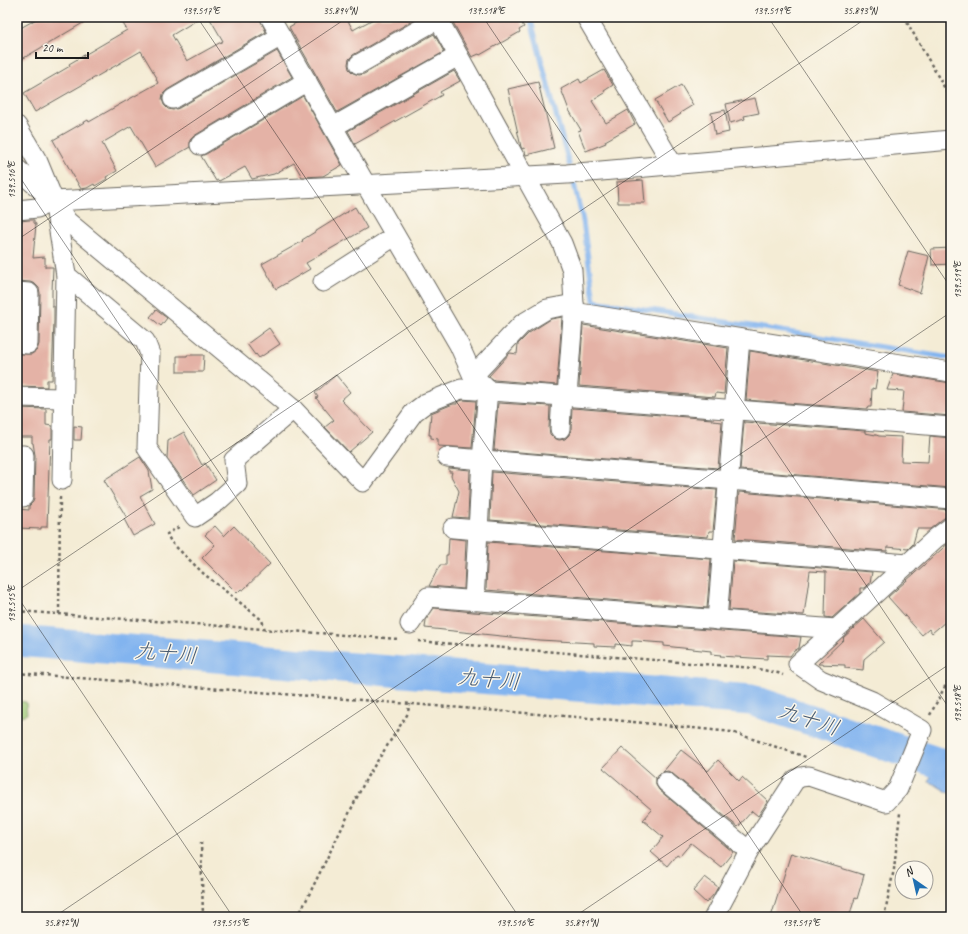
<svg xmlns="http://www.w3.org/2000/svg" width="968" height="934" viewBox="0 0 968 934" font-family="Caveat,'Klee One',sans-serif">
<rect width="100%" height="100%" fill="#fbf7ec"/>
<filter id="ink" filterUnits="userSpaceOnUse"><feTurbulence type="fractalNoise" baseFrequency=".025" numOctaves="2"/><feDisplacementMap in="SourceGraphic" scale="8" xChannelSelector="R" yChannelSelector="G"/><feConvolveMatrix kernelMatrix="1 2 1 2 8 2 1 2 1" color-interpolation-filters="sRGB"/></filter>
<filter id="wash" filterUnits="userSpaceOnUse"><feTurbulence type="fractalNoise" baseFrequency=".012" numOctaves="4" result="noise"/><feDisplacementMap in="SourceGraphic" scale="16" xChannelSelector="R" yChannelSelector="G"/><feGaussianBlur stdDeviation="0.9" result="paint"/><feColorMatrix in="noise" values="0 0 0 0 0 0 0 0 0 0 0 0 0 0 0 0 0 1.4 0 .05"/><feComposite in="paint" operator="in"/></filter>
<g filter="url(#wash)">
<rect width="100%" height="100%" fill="#f4ecd5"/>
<!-- green -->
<polygon fill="#9fcb78" stroke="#5e744a" points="17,701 26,702 27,714 17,717"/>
<!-- water -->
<polygon fill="#82b4ef" stroke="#4f6886" points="942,748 951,750 951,794 929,781"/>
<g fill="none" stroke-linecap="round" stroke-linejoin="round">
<!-- stream -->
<g stroke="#82b4ef" stroke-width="5">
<polyline points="530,17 569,164"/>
<polyline points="574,184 583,221 594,301 951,358"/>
</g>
<!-- river -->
<polyline stroke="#82b4ef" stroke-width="31" points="17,641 751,700 951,767"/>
</g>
<g id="blocks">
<!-- building -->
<g fill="#e4b2a6">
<polygon points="40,17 93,17 17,62 17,30"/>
<polygon points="119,17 202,17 172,35 187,61 223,41 209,17 259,17 266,32 167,90 163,94 162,99 164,105 168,109 173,110 179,108 277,51 292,77 194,136 190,140 190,147 155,167 131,126 102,143 117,171 106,177 107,179 95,186 94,184 87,188 81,189 53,140 88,120 89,122 117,106 158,83 156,79 157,78 141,51 35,112 24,93 70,66 69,64 127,30"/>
<polygon points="306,17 346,17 353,30 377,17 419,17 353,55 349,59 348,64 349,69 353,73 359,75 364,74 434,34 444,52 337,112 289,27"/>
<polygon points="450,17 518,17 524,27 519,30 520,32 480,55 479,54 472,57"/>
<polygon points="604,70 613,85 604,91 605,93 592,101 606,123 628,110 635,124 605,141 606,143 586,151 578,131 581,130 569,110 561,89 579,79 581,83"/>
<polygon points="454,71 460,81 440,92 442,95 355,144 348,131"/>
<polygon points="538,82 554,148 526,155 524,148 522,149 521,147 508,89"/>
<polygon points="681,85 693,105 680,113 681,114 668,122 655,100"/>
<polygon points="303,96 342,165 323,176 302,177 294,163 274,174 252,179 245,167 219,181 218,180 216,181 201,156 206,154"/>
<polygon points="755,98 759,113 744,116 745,119 730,123 726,104"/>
<polygon points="725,110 729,132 715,135 711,113"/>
<polygon points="643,180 645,203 618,203 617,182"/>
<polygon points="355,207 367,228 306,263 310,269 276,289 262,264 303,241 302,240"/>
<polygon points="29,220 34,220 34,223 36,224 33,258 45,257 45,267 53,267 52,291 52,306 54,306 54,320 52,380 47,380 47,387 17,386 17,354 32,354 37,350 39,344 40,293 39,288 35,284 30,282 17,281 17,227 20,221"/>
<polygon points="951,248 951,264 932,265 931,249"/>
<polygon points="908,251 929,256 920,293 898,285"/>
<polygon points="156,310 167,318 161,326 150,317"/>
<polygon points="562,317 557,385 494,380 489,376 510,353 517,354 518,344 529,333 551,319"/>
<polygon points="583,325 728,348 724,394 716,393 715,397 579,386"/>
<polygon points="269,328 280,344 259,358 256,354 255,355 247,344"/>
<polygon points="750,351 878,372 875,389 872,388 871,407 868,407 867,409 746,400"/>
<polygon points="187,355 204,355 203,372 177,372 177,356 187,356"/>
<polygon points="893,374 951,383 951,416 902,412 904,391 887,390"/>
<polygon points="336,375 350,392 341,400 372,432 349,452 325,427 334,420 316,398 318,397 315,393"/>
<polygon points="463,400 476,401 472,448 438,446 438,439 431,438 431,435 429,435 431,413 453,404 457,404 457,402"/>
<polygon points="498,403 550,406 549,428 550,434 554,438 559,440 565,439 569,435 571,430 572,408 712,419 712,421 722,422 718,468 494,450"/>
<polygon points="17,408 46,409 46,425 52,426 52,439 50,439 47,527 41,527 41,529 17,528 17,509 29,510 29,506 33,502 34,498 35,455 33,443 32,443 32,437 17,437"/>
<polygon points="744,422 865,431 865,433 876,435 879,436 902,437 901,461 928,462 930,436 951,438 951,488 740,470"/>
<polygon points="74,426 82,427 81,440 74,440"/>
<polygon points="184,432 202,465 205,463 216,480 194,495 167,458 168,441"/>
<polygon points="140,457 149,471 152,489 140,496 155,524 133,536 124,519 127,518 104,480"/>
<polygon points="449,468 470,470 468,518 453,517 459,491 451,476 452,472 449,472"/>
<polygon points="492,472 717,490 713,531 709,531 708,537 490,520"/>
<polygon points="739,492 951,510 951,516 944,518 930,529 917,529 913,544 908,549 887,547 887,551 735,539"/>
<polygon points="215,526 224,536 234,526 270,564 243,590 241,589 237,593 202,558 215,545 205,535"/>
<polygon points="449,538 466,540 464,589 429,586 440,565 446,565 446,555 448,555"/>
<polygon points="951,541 951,615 945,621 945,622 932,633 929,629 922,635 888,597"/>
<polygon points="488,542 711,559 707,608 486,590"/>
<polygon points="733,561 872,572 870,583 865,588 860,588 860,593 832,618 825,617 826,572 810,571 804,615 729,610"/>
<polygon points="434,608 473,612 801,637 799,648 794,651 790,656 767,655 767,659 720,656 721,655 711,654 711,651 664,646 664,643 636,641 632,641 632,646 615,644 615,647 594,646 594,643 539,640 425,628 426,620"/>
<polygon points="864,619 884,642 864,659 863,670 845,668 845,665 818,664 844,639 843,638"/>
<polygon points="622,748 656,778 656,785 659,790 733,852 721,867 691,843 680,856 677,854 667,866 651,852 663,837 643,820 652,810 603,768"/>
<polygon points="681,750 708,771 718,760 739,781 742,777 768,801 758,816 752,811 738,827 673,774 668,771 663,772"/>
<polygon points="791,853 864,875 857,899 855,898 849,917 771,917"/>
<polygon points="705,877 718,887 714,894 706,903 693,891"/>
</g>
</g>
</g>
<g filter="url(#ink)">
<use href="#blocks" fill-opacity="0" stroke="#68655d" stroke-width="1"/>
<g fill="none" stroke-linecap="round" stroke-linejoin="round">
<!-- minor casing -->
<g stroke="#68655d" stroke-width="21">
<g id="minor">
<polyline points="270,17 366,185 459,345 473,376 488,390 482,460 474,601"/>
<polyline points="437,17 562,243 572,270 574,304 567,396"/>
<polyline points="586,17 673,165"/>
<polyline points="359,64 438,19"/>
<polyline points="173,99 281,36"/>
<polyline points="17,126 38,162 54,201 67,221 293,409 363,482 414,412 426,403 461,389 562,396 951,427"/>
<polyline points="333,127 458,56"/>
<polyline points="200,145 307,81"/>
<polyline points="17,169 54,201 567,174 951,140"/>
<polyline points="55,206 66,275 62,480"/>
<polyline points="17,210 37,208 54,201"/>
<polyline points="66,275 145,341 150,354 147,448 195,517 217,502 237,484 234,460 293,409"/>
<polyline points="323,282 395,236"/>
<polyline points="17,292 29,293 28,344 17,343"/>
<polyline points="573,312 951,372"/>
<polyline points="473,376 522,324 547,309 574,304"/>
<polyline points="17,397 63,398"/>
<polyline points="560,429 562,396"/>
<polyline points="17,455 24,455 23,497 17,497"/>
<polyline points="447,457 729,480 951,499"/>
<polyline points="453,528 908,564"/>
<polyline points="717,620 740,339"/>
<polyline points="410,624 428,597 836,629"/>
<polyline points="666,782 749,851"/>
<polyline points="714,917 749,851 795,780 801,777 809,776 886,802 898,789 922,730 872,701 821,680 798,664 936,538 951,527"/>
</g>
</g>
<!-- path -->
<g stroke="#68655d" stroke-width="2.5" stroke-dasharray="3 3" stroke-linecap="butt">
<polyline points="904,17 951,99"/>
<polyline points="179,527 167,534 171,542 204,574 262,620 265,630"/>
<polyline points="17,611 399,639"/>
<polyline points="59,614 60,496"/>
<polyline points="418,641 753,668 778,673 783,675"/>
<polyline points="17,673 614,720 732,732 806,757"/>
<polyline points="930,715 951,675"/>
<polyline points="201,842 203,917"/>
<polyline points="298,917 367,777 407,715 410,704"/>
<polyline points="884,917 894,869 900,813"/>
</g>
<!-- minor -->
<use href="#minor" stroke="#fff" stroke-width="19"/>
</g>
</g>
<!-- ticks -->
<path fill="none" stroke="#1c1c1c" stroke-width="1" stroke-opacity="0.45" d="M197,17l607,900M483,17l468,694M768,17l183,271M17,173l502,744M17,240l331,-223M17,591l851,-574M17,596l216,321M54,917l897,-605M574,917l377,-254"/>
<g text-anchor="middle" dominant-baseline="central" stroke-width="3" stroke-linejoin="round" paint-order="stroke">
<!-- water labels -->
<g font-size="21" font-style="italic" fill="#455970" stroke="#fbf7ec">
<text transform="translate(166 653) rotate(5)">九十川</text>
<text transform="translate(489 679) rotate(5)">九十川</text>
<text transform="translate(809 719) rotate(18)">九十川</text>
</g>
</g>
<!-- margin -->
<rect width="968" height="934" fill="none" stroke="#fbf7ec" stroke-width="44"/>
<!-- north arrow -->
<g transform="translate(914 880) rotate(326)"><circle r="19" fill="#fbf7ec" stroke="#a29f99"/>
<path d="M0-3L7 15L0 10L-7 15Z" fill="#1f6fb2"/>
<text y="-6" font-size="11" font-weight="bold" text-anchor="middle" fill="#1c1c1c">N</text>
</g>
<!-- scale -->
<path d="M36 52v6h52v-6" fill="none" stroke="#1c1c1c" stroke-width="2"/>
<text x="42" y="52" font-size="12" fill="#1c1c1c" stroke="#fbf7ec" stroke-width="3" paint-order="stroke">20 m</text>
<rect x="22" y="22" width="924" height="890" fill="none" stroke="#1c1c1c" stroke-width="1.5"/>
<g font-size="10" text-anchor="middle" fill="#1c1c1c">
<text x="201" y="14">139.517°E</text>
<text x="340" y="14">35.894°N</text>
<text x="486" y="14">139.518°E</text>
<text x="772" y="14">139.519°E</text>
<text x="860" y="14">35.893°N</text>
<text transform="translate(11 180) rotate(-90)" y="4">139.516°E</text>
<text transform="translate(957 280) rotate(-90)" y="4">139.519°E</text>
<text transform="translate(11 604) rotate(-90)" y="4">139.515°E</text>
<text transform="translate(957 704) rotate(-90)" y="4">139.518°E</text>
<text x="61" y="926">35.892°N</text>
<text x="230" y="926">139.515°E</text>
<text x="515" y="926">139.516°E</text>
<text x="581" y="926">35.891°N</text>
<text x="801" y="926">139.517°E</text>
</g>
</svg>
